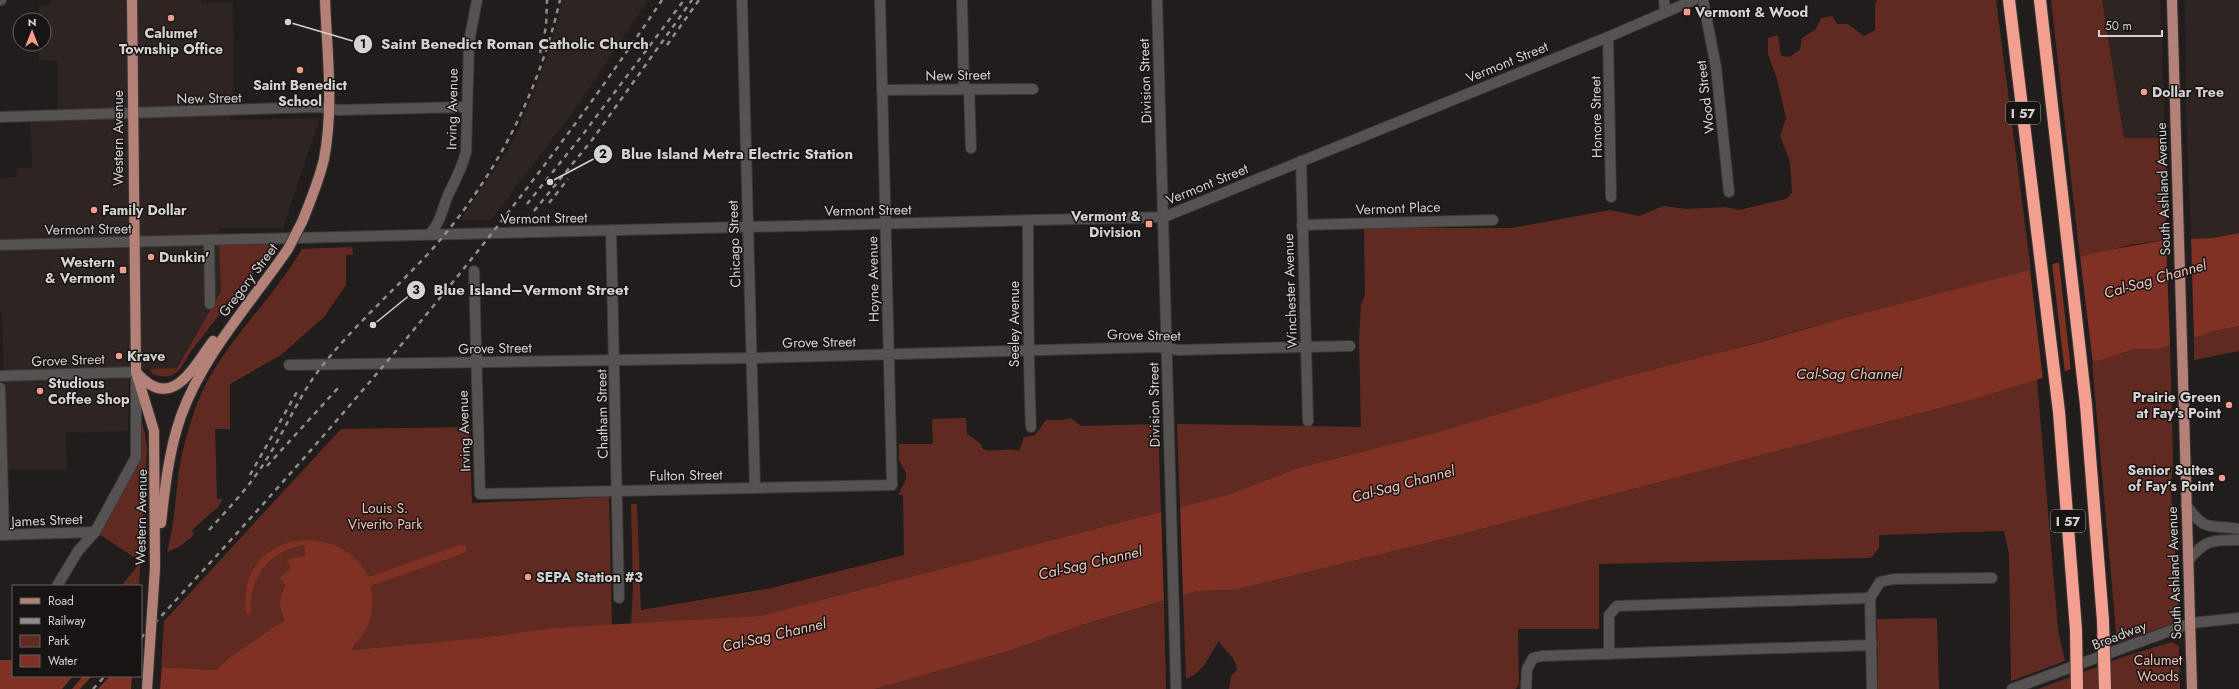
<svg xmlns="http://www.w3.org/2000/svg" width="2239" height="689" viewBox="0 0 2239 689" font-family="Jost,sans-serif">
<rect width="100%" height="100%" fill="#211d1c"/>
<!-- built -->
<g fill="#2e2523">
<polygon points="51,0 201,0 201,3 233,3 234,105 231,120 320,118 283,228 219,228 221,291 176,368 129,370 128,431 66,433 67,470 7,470 2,314 0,313 0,178 17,177 17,168 32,167 30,122 58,120 58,61 39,60 39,44 44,44 44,20 39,20 39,5 51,5"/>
<polygon points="563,0 648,0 578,105 491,220 460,220 505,155 519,129 548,55"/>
<polygon points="2102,0 2160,0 2165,138 2124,138"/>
<polygon points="2185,0 2239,0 2239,233 2213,238 2191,239 2186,107"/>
</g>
<!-- green -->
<g fill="#612a21">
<polygon points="1877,0 1996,0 2031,271 1837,320 1442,431 1298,468 1230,494 1180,507 1177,424 1361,427 1359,340 1361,305 1365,295 1364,228 1511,228 1610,210 1639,216 1663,206 1686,209 1725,207 1739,210 1786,199 1792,193 1790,162 1780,136 1786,118 1777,79 1768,54 1768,38 1778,35 1781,56 1789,57 1800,50 1802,38 1816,29 1821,18 1832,16 1837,24 1848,24 1864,36 1875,30 1875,5"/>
<polygon points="2051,0 2102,0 2124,138 2165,138 2166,240 2129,245 2080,258"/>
<path d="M274,244l-85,110c-10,18 -14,27 -37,20l-2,-5 27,-1 44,-77 -2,-46z"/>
<path d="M352,247l1,8h-7v30l-22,32 -43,38 -51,29v45h-15l2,70h6l-5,8 -26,23 2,5 -15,12 -12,5c7,-25 8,-49 11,-74 3,-25 10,-48 18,-71 22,-60 74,-103 106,-158z"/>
<polygon points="2239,326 2239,351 2194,360 2194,337 2214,331"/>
<polygon points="2170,345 2173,457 2171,493 2179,612 2175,621 2168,625 2117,643 2092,362 2135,349 2159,349"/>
<path d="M2037,379l21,251 7,31 -54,20 -2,-127 -5,-23 -125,4v13l-8,10 -272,6v65h-81l1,57 -4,3h-286l2,-13 6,-6c-1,-14 -12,-17 -18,-29 -10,15 -15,31 -33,38l-3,-84 14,-4 37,-1 209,-51 535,-141z"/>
<polygon points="140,418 144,429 147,448 139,586 121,586 141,562 99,534 141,460"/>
<path d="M966,418l1,16 13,9 3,6c12,4 23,-2 36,2l5,-14 11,-2 11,-15c9,-1 16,1 25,-2l10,8 77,-2 3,88 -402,104 -128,9 2,-36 -2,-85h6l4,106 130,-22 133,-33 -1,-60h-5l8,-16v-6l-7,-13v-16h34l-1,-25z"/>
<polygon points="469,427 472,503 609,497 612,625 552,628 478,638 352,650 356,644 282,613 286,620 230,657 216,670 161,667 164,621 341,429"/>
<polygon points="1164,601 1166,689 875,689 1012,650 1085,624"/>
<polygon points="1937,618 1939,689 1878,689 1877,619"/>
<polygon points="2172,642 2179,646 2180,689 2038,689 2126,656"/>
</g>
<!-- water -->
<path fill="#7f3124" d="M2239,233v93l-25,5 -55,18h-24l-157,49 -535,141 -209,51 -37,1 -112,33 -73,26 -137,39h-875v-29h13v16h128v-10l75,4 14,-13 55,-37c-7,-13 -6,-23 1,-35l-7,-7 12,-9 -4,-9 19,-5 -2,-10c-34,5 -56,33 -53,68l-5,1c-13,-105 147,-93 124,4 -3,13 -12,21 -18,32l126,-12 74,-10 207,-12 471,-122 68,-26 144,-37 175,-52 140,-36 80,-23 266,-69 63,-11 47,-2z"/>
<!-- pier -->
<g fill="#211d1c">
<polygon points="2191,237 2194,339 2170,347 2166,238"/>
<polygon points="2080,256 2093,364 2071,371 2059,262"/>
<polygon points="2052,263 2065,373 2043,380 2030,269"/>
<polygon points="1180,505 1183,597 1164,603 1161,510"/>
<polygon points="141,664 162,665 160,689 131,689 132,676 141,676"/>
<polygon points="73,676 83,676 72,689 62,689"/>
<polygon points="92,676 110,676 98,689 80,689"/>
</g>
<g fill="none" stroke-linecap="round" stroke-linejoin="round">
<!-- canal -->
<polyline stroke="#7f3124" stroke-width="9" points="368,582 462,549"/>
<!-- minor casing -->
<g stroke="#3b3838" stroke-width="12">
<g id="minor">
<polyline points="0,0 1,0"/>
<polyline points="742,0 755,488"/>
<polyline points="962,0 964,89"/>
<polyline points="1157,0 1176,689"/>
<polyline points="1664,0 1665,12"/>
<polyline points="1703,0 1716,67 1729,192"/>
<polyline points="1608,37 1611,197"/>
<polyline points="969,89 971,148"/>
<polyline points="882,90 1033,89"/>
<polyline points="0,117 317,107 339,110 467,107"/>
<polyline points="1301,161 1308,421"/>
<path d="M1028,220c0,69 0,138 3,207"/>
<polyline points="1302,225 1493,220"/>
<polyline points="611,230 619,598"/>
<path d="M430,234c11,-13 12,-24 18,-39 7,-14 14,-27 18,-43l3,-110 8,-42"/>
<polyline points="209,240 210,304"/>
<polyline points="0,245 1164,217 1608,37 1694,0"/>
<polyline points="474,271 480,494 892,485 880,0"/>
<polyline points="289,365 751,358 1157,347 1179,350 1350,346"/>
<polyline points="0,376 136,372 136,457 95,532 78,551 57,586"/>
<polyline points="0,388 4,535"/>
<path d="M2186,505c20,28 23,19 53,24"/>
<polyline points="0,535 95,532"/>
<path d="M2188,561c17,-22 25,-21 51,-21"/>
<polyline points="1609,654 1609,615 1617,606 1870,598"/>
<polyline points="1526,689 1527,669 1533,658 1542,656 1872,645"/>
<polyline points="1872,689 1870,598 1880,582 1893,579 1992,578"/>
<polyline points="2012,689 2191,623 2239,618"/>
</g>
</g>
<!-- major casing -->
<g stroke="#3b3838" stroke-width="12">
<g id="major">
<polyline points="132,0 136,372 154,431 155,568"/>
<polyline points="2172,0 2192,689"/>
<path d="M302,222c8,-20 17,-41 22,-63 10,-51 3,-107 1,-159"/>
<path d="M136,372c36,42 57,-5 77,-31"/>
<path d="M161,523c4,-36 8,-73 20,-107 23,-63 70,-113 107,-167"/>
</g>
</g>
<!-- highway casing -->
<g stroke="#3b3838" stroke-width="14">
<g id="highway">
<polyline points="2009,0 2059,412 2076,630"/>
<polyline points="2040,0 2086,405 2103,621"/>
</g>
</g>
<!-- minor -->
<use href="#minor" stroke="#565251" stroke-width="10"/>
<!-- major -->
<use href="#major" stroke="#b48177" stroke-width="10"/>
<!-- highway -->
<use href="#highway" stroke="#f3a090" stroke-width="12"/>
<!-- rail -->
<g stroke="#908d8d" stroke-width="2.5" stroke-dasharray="5 5" stroke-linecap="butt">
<polyline points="667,45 699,0"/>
<polyline points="540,53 546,27 547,0"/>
<polyline points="549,203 568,179"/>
<polyline points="527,204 584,133 684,0"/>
<polyline points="534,211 592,140 692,0"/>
<polyline points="267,466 338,388"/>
<polyline points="250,475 298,390"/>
<path d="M209,530c20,-22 41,-44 57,-70 20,-31 33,-65 56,-94 32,-40 70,-74 105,-111 66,-73 111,-159 133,-255"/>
<path d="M141,638c187,-202 368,-409 521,-638"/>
<polyline points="93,689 105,676"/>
</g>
<!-- major-bridge casing -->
<g stroke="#3b3838" stroke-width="12" stroke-linecap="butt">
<g id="major-bridge">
<polyline points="288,249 302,222"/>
<polyline points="147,689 155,568"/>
</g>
</g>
<!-- highway-bridge casing -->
<g stroke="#3b3838" stroke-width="14" stroke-linecap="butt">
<g id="highway-bridge">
<polyline points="2103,621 2105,689"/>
<polyline points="2076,630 2077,689"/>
</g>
</g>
<!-- major-bridge -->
<use href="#major-bridge" stroke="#b48177" stroke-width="10"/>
<!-- highway-bridge -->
<use href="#highway-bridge" stroke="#f3a090" stroke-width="12"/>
</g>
<!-- markers -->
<g fill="#f49d8c" stroke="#171413" stroke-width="1.5">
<rect x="1683" y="8" width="8" height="8" rx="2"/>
<circle cx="171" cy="18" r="4"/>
<circle cx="300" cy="70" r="4"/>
<circle cx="2144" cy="92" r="4"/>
<circle cx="94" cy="210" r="4"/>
<rect x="1145" y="220" width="8" height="8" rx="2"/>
<circle cx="151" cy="257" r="4"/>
<rect x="119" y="266" width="8" height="8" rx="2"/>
<circle cx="119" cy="356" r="4"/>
<circle cx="40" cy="391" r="4"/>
<circle cx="2229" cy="405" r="4"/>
<circle cx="2222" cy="478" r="4"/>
<circle cx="528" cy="577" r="4"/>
</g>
<g text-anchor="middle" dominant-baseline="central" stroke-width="3" stroke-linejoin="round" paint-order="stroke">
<!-- shield labels -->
<g fill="#171413" stroke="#9c9999" stroke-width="1">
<rect x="2006" y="102" width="34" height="22" rx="3"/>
<rect x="2051" y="510" width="34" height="22" rx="3"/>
</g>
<g font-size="13" font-weight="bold" fill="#d5d2d2">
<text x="2023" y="113">I 57</text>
<text x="2068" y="521">I 57</text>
</g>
<!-- poi labels -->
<g font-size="14" font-weight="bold" fill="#d5d2d2" stroke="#171413" text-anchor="start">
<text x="1695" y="12">Vermont &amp; Wood</text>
<text x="171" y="33" text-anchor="middle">Calumet<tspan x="171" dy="16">Township Office</tspan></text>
<text x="300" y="85" text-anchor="middle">Saint Benedict<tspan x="300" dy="16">School</tspan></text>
<text x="2152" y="92">Dollar Tree</text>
<text x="102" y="210">Family Dollar</text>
<text x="1141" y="216" text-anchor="end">Vermont &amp;<tspan x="1141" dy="16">Division</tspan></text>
<text x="159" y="257">Dunkin'</text>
<text x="115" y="262" text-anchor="end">Western<tspan x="115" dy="16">&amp; Vermont</tspan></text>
<text x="127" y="356">Krave</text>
<text x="48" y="383">Studious<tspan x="48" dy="16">Coffee Shop</tspan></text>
<text x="2221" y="397" text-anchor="end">Prairie Green<tspan x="2221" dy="16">at Fay's Point</tspan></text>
<text x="2214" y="470" text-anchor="end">Senior Suites<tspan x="2214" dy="16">of Fay’s Point</tspan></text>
<text x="536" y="577">SEPA Station #3</text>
</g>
<!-- street labels -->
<g font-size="14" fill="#d5d2d2" stroke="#171413">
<text transform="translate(1507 62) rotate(-22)">Vermont Street</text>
<text transform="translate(958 75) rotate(-1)">New Street</text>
<text transform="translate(1145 81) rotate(-92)">Division Street</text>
<text transform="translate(1705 97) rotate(-97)">Wood Street</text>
<text transform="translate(209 98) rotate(-1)">New Street</text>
<text transform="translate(452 109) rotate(-89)">Irving Avenue</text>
<text transform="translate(1596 117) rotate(-91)">Honore Street</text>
<text transform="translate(118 138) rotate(-90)">Western Avenue</text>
<text transform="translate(1207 184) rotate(-22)">Vermont Street</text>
<text transform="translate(2163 189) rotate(-92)">South Ashland Avenue</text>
<text transform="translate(1398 208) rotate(-2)">Vermont Place</text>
<text transform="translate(868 210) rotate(-1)">Vermont Street</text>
<text transform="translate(544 218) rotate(-1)">Vermont Street</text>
<text transform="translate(88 229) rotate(-1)">Vermont Street</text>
<text transform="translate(734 244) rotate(-92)">Chicago Street</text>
<text transform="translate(873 279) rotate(-91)">Hoyne Avenue</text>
<text transform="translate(248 280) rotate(-53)">Gregory Street</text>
<text transform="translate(1290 291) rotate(-92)">Winchester Avenue</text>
<text transform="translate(1014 324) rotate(-90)">Seeley Avenue</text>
<text transform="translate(1144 335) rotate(1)">Grove Street</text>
<text transform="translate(819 342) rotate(-1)">Grove Street</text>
<text transform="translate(495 348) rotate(-1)">Grove Street</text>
<text transform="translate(68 360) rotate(-2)">Grove Street</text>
<text transform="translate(1154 405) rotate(-91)">Division Street</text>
<text transform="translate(602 414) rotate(-91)">Chatham Street</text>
<text transform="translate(464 431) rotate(-92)">Irving Avenue</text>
<text transform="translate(686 475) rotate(-1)">Fulton Street</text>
<text transform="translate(141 517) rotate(-89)">Western Avenue</text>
<text transform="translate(47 520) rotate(-2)">James Street</text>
<text transform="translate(2174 573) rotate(-92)">South Ashland Avenue</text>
<text transform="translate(2119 635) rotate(-21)">Broadway</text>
</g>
<!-- park labels -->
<g font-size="14" fill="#f2c3b9" stroke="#171413">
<text x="385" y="508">Louis S.<tspan x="385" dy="16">Viverito Park</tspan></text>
<text x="2158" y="660">Calumet<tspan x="2158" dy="16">Woods</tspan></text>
</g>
<!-- water labels -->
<g font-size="15" font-style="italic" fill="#f1c2b8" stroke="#171413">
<text transform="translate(2155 279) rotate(-16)">Cal-Sag Channel</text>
<text x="1849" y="374">Cal-Sag Channel</text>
<text transform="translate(1403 484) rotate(-15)">Cal-Sag Channel</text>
<text transform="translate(1090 563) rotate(-13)">Cal-Sag Channel</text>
<text transform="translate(774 635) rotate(-13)">Cal-Sag Channel</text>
</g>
</g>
<!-- callouts -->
<path fill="none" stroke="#d5d2d2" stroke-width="1.5" d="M288 22L363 44M550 182L603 154M373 325L416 290"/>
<g fill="#d5d2d2" stroke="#171413" stroke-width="1.5">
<circle cx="288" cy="22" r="4"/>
<circle cx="550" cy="182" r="4"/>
<circle cx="373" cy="325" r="4"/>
<circle cx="363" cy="44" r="10"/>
<circle cx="603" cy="154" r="10"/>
<circle cx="416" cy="290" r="10"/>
</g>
<g font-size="12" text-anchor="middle" font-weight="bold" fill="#111">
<text x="363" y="48">1</text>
<text x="603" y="158">2</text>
<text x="416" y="294">3</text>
</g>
<g font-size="15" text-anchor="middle" font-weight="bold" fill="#d5d2d2" stroke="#171413" stroke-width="3" stroke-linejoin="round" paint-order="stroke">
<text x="515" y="49">Saint Benedict Roman Catholic Church</text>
<text x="737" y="159">Blue Island Metra Electric Station</text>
<text x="531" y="295">Blue Island–Vermont Street</text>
</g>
<!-- legend -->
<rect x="12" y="585" width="130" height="92" fill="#171413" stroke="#63605f"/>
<rect x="20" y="598" width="20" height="6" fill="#b48177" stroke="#63605f"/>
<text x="48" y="605" font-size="12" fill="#d5d2d2">Road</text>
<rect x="20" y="618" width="20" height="6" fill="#908d8d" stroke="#63605f"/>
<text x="48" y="625" font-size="12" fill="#d5d2d2">Railway</text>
<rect x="20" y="635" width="20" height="12" fill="#612a21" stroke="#63605f"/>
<text x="48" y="645" font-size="12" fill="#d5d2d2">Park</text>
<rect x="20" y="655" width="20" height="12" fill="#7f3124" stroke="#63605f"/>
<text x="48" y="665" font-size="12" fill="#d5d2d2">Water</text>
<!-- north arrow -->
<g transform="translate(32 32)"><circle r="19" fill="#171413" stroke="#63605f"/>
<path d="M0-3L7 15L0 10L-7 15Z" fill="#f49d8c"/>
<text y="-6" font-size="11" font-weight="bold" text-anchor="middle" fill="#d5d2d2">N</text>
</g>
<!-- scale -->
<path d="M2099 30v6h63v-6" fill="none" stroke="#d5d2d2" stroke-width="2"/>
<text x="2105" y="30" font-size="12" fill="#d5d2d2" stroke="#171413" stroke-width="3" paint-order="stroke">50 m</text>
</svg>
